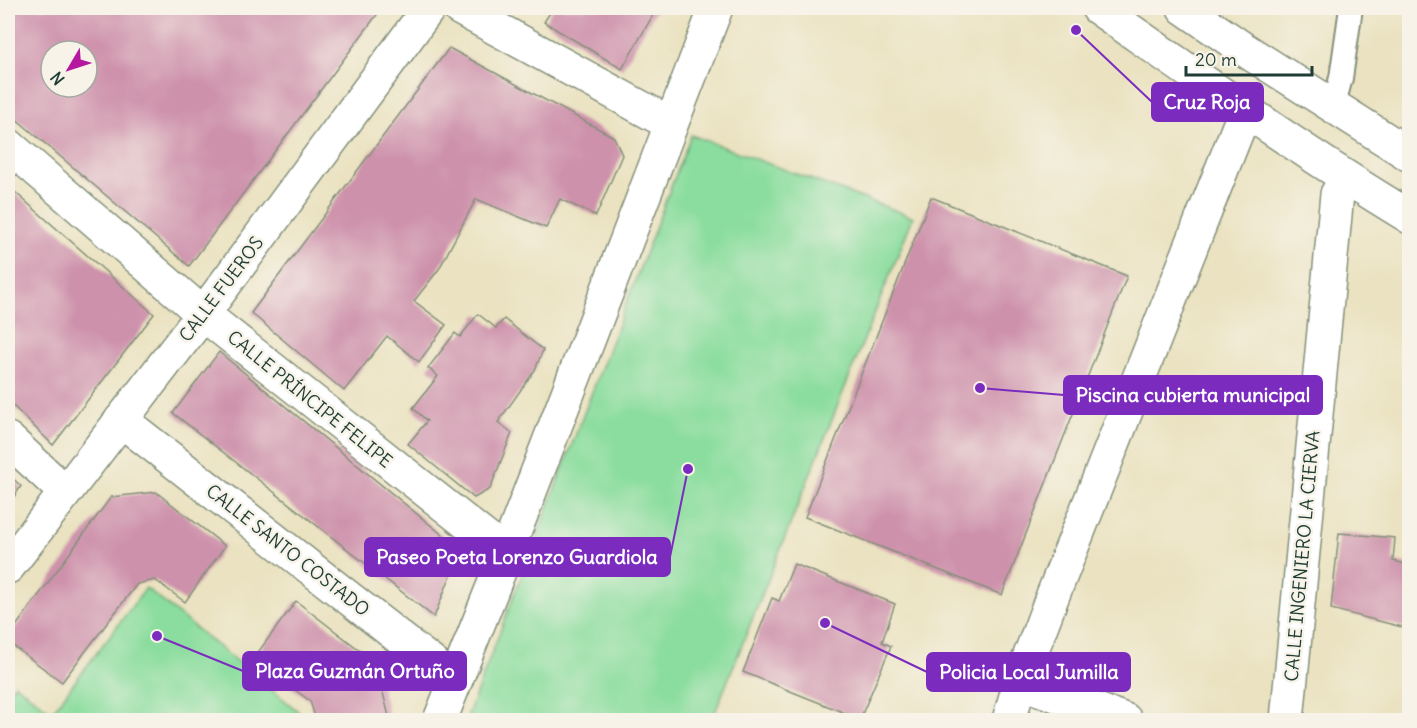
<svg xmlns="http://www.w3.org/2000/svg" width="1417" height="728" viewBox="0 0 1417 728" font-family="Delius,sans-serif">
<rect width="100%" height="100%" fill="#f7f3e8"/>
<filter id="ink" filterUnits="userSpaceOnUse"><feTurbulence type="fractalNoise" baseFrequency=".0167" numOctaves="2"/><feDisplacementMap in="SourceGraphic" scale="12" xChannelSelector="R" yChannelSelector="G"/><feConvolveMatrix kernelMatrix="1 2 1 2 8 2 1 2 1" color-interpolation-filters="sRGB"/></filter>
<filter id="wash" filterUnits="userSpaceOnUse"><feTurbulence type="fractalNoise" baseFrequency=".008" numOctaves="4" result="noise"/><feDisplacementMap in="SourceGraphic" scale="24" xChannelSelector="R" yChannelSelector="G"/><feGaussianBlur stdDeviation="1.35" result="paint"/><feColorMatrix in="noise" values="0 0 0 0 0 0 0 0 0 0 0 0 0 0 0 0 0 1.4 0 .05"/><feComposite in="paint" operator="in"/></filter>
<g filter="url(#wash)">
<rect width="100%" height="100%" fill="#eae2c0"/>
<!-- green -->
<g fill="#8add9e" stroke="#548d69" stroke-width="1.5">
<polygon points="691,135 913,217 712,720 466,720"/>
<polygon points="146,588 309,720 8,720 8,693 15,684 52,712"/>
</g>
<g id="blocks">
<!-- building -->
<g fill="#cd91ab" fill-rule="evenodd">
<path d="M8,8h374l-193,258 -181,-154zM51,51h36v36h-36z"/>
<polygon points="553,8 657,8 622,69 544,22"/>
<polygon points="449,48 614,137 622,155 596,216 560,199 546,228 476,199 439,269 414,301 446,325 419,362 387,336 344,391 251,313"/>
<polygon points="8,186 154,314 53,445 8,401"/>
<polygon points="931,197 1127,276 1002,595 805,517"/>
<polygon points="478,314 496,328 504,319 543,350 535,370 498,422 512,433 490,489 474,498 408,444 427,421 413,408 438,376 428,368 455,333 460,337"/>
<polygon points="219,352 461,550 434,617 173,413"/>
<polygon points="8,474 21,486 8,506"/>
<polygon points="156,492 225,546 185,602 155,580 137,584 62,682 8,642 8,637 111,497"/>
<polygon points="1339,533 1395,538 1393,561 1410,565 1410,629 1331,609"/>
<polygon points="794,564 895,604 882,642 891,646 860,719 743,672 772,598 779,601"/>
<polygon points="296,601 375,662 390,720 316,720 310,701 253,659"/>
</g>
</g>
</g>
<g filter="url(#ink)">
<use href="#blocks" fill-opacity="0" stroke="#84907a" stroke-width="1.5"/>
<g fill="none" stroke-linecap="round" stroke-linejoin="round">
<!-- service casing -->
<g stroke="#84907a" stroke-width="26">
<polyline id="service" points="1333,107 1341,78 1351,8"/>
</g>
<!-- minor casing -->
<g stroke="#84907a" stroke-width="36">
<g id="minor">
<polyline points="459,8 671,124"/>
<polyline points="8,145 203,314 506,554"/>
<polyline points="121,420 455,681"/>
<polyline points="8,439 65,492"/>
<polyline points="8,567 203,314 429,8"/>
<polyline points="1020,682 1125,720"/>
<polyline points="440,720 506,554 716,8"/>
<polyline points="1009,720 1020,682 1051,600 1245,111"/>
<polyline points="1287,720 1337,194 1348,179"/>
</g>
</g>
<!-- secondary casing -->
<g stroke="#84907a" stroke-width="36">
<g id="secondary">
<path d="M1098,8c102,71 204,144 312,209"/>
<polyline points="1184,8 1242,48 1410,155"/>
</g>
</g>
<!-- service -->
<use href="#service" stroke="#fff" stroke-width="22"/>
<!-- minor -->
<use href="#minor" stroke="#fff" stroke-width="33"/>
<!-- secondary -->
<use href="#secondary" stroke="#fff" stroke-width="33"/>
</g>
</g>
<g text-anchor="middle" dominant-baseline="central" stroke-width="5" stroke-linejoin="round" paint-order="stroke">
<!-- street labels -->
<g font-size="18" fill="#1f3d34" stroke="#f7f3e8">
<text transform="translate(221 289) rotate(-53)">CALLE FUEROS</text>
<text transform="translate(310 399) rotate(39)">CALLE PRÍNCIPE FELIPE</text>
<text transform="translate(288 550) rotate(38)">CALLE SANTO COSTADO</text>
<text transform="translate(1302 556) rotate(-85)">CALLE INGENIERO LA CIERVA</text>
</g>
</g>
<!-- callouts -->
<path fill="none" stroke="#7b2cbf" stroke-width="2" d="M1076 30L1152 102M980 388L1064 395M688 469L670 557M157 636L243 671M825 623L927 672"/>
<g fill="#7b2cbf" stroke="#f7f3e8" stroke-width="2">
<circle cx="1076" cy="30" r="6"/>
<circle cx="980" cy="388" r="6"/>
<circle cx="688" cy="469" r="6"/>
<circle cx="157" cy="636" r="6"/>
<circle cx="825" cy="623" r="6"/>
</g>
<g fill="#7b2cbf" stroke="#7b2cbf" stroke-width="2">
<rect x="1152" y="83" width="111" height="38" rx="6"/>
<rect x="1064" y="376" width="258" height="38" rx="6"/>
<rect x="365" y="538" width="305" height="38" rx="6"/>
<rect x="243" y="652" width="223" height="38" rx="6"/>
<rect x="927" y="653" width="203" height="38" rx="6"/>
</g>
<g font-size="20" text-anchor="middle" font-weight="bold" fill="#fff">
<text x="1207" y="109">Cruz Roja</text>
<text x="1193" y="402">Piscina cubierta municipal</text>
<text x="517" y="564">Paseo Poeta Lorenzo Guardiola</text>
<text x="355" y="678">Plaza Guzmán Ortuño</text>
<text x="1029" y="679">Policia Local Jumilla</text>
</g>
<!-- margin -->
<rect width="1417" height="728" fill="none" stroke="#f7f3e8" stroke-width="30"/>
<!-- north arrow -->
<g transform="translate(69 69) rotate(231)"><circle r="28" fill="#f7f3e8" stroke="#a1aaa0" stroke-width="1.5"/>
<path d="M0-4.5L10 22L0 15L-10 22Z" fill="#b5179e"/>
<text y="-9" font-size="16" font-weight="bold" text-anchor="middle" fill="#1f3d34">N</text>
</g>
<!-- scale -->
<path d="M1186 66v9h126v-9" fill="none" stroke="#1f3d34" stroke-width="3"/>
<text x="1195" y="66" font-size="18" fill="#1f3d34" stroke="#f7f3e8" stroke-width="4.5" paint-order="stroke">20 m</text>
</svg>
